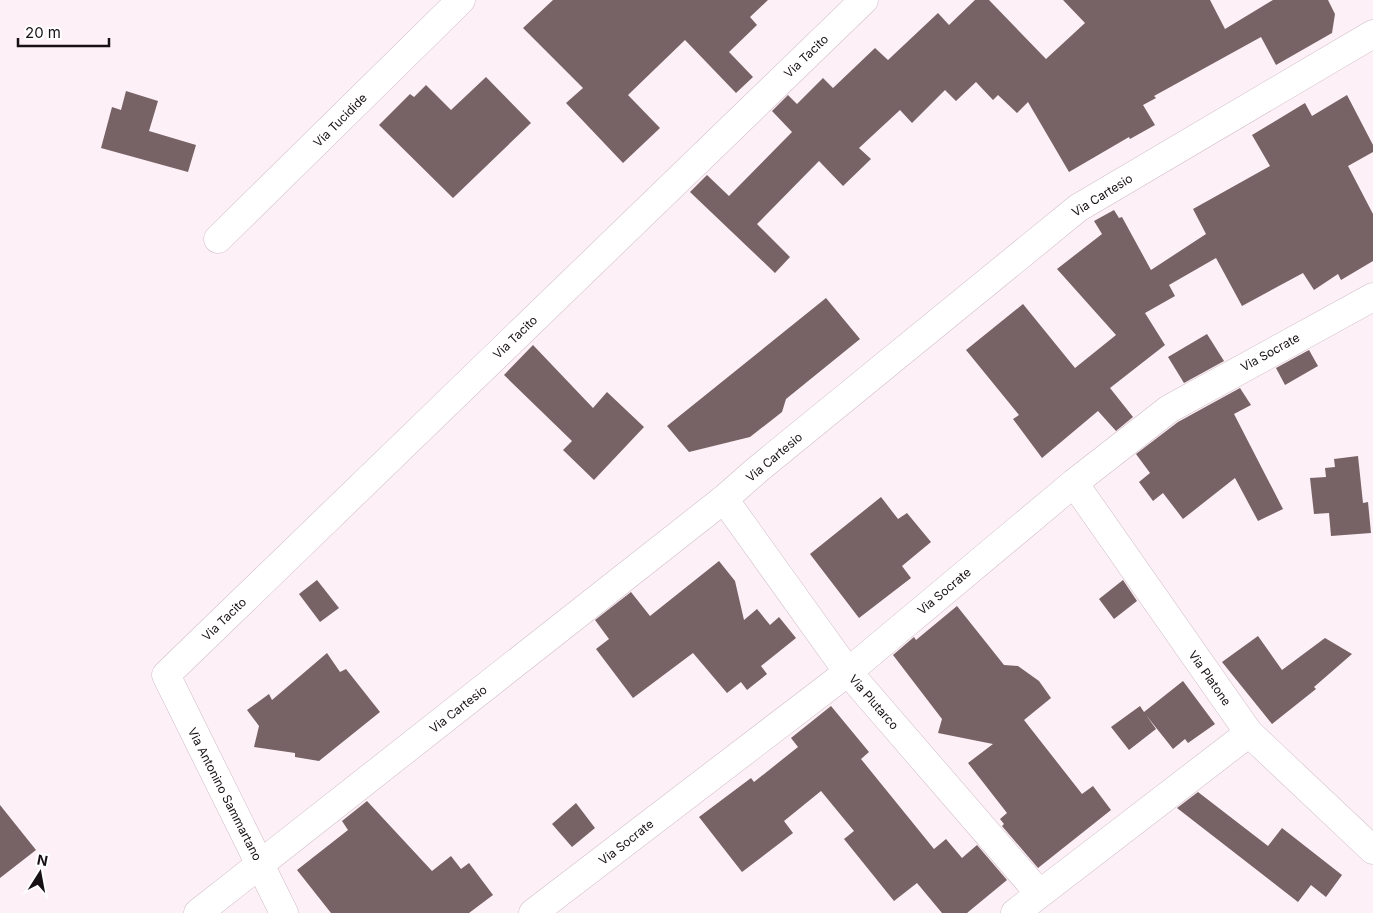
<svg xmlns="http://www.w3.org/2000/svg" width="1373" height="913" viewBox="0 0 1373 913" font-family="Inter,sans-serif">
<rect width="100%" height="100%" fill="#fdf0f7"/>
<!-- building -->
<g fill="#776265">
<polygon points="553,0 768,0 750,17 757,25 729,52 753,77 736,93 685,40 628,95 660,128 623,163 566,103 583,88 523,28"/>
<polygon points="975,0 989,0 1046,59 1085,23 1063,0 1210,0 1225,29 1273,0 1328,0 1335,14 1332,33 1276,65 1261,37 1154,96 1156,98 1143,105 1155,125 1130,139 1129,137 1069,172 1028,102 1017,113 998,95 993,100 976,82 956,101 945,90 912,123 900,110 859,148 871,159 843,186 819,161 757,224 790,257 775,273 690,192 707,175 729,196 792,132 772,111 788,95 797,104 823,78 833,88 875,48 888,60 938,13 949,25"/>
<polygon points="486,77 531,123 453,198 379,125 410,94 414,97 426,85 451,110"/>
<polygon points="126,91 158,101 149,131 196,145 188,172 101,148 112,107 121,110"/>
<polygon points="1347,95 1373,145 1373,152 1348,166 1373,214 1373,261 1341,280 1338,274 1314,290 1303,273 1242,306 1216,258 1169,285 1175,296 1145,313 1165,345 1110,388 1133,417 1116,431 1098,411 1042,458 1013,419 1019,415 966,350 1023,304 1075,368 1116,335 1057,269 1102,234 1094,221 1114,210 1119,218 1122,217 1151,270 1206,234 1193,209 1270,166 1252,135 1305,103 1312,116"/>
<polygon points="826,298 860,339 786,399 782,412 750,437 689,452 667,426"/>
<polygon points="1207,334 1224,361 1184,383 1168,357"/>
<polygon points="533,345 593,408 607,392 644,427 594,480 563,450 572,441 504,375"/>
<polygon points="1309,350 1318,366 1285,385 1276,368"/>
<polygon points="1240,388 1251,405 1234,414 1283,509 1258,521 1235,478 1183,519 1163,493 1153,501 1139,482 1150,473 1136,454 1178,422"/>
<polygon points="1358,456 1363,503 1368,502 1371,533 1331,536 1329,513 1314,514 1310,478 1326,477 1325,468 1335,467 1334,459"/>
<polygon points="881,497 898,519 907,513 931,542 902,566 911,578 859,618 810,554"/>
<polygon points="719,561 735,581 744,620 757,609 770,625 779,617 796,638 761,666 767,674 747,690 741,682 727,693 693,653 633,698 596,649 609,639 595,620 631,592 650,616"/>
<polygon points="317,580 339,608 320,622 299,594"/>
<polygon points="1123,580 1137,601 1114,619 1099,599"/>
<polygon points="957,606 1004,665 1018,666 1039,681 1051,698 1024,720 1082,794 1093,786 1111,810 1038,868 1002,826 1004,824 1000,819 1007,813 968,763 993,744 938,733 942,719 893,655 914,637 916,640"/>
<polygon points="1258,636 1282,670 1325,638 1352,654 1314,687 1316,689 1272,724 1222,662"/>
<polygon points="327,653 340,672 346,669 380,712 319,761 295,757 295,753 254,747 259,726 247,710 269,694 272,700"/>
<polygon points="1183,681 1215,724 1188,743 1185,739 1173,749 1146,715 1156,729 1129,750 1111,727 1140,706 1144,712"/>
<polygon points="831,706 869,752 861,759 934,849 946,839 962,858 977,845 1007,880 967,913 942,913 917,883 894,901 844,839 854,831 821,791 784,821 793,833 742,872 699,817 751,778 754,782 798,747 791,738"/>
<polygon points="1198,792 1268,846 1282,828 1342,875 1326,897 1311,885 1298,902 1177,808"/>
<polygon points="367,801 432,871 451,856 461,869 469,863 493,895 469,913 331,913 297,870 348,830 342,821"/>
<polygon points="576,803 595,828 572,847 552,824"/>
<polygon points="0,805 36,850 0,878"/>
</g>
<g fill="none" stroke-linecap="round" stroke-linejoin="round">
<!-- minor casing -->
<g stroke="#d1bcc7" stroke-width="29">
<g id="minor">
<polyline points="218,239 461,0"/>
<polyline points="1074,483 1249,733 1373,850"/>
<polyline points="724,499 848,672 1039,893"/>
<polyline points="198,913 724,499 757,470 1078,208 1373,34"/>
<polyline points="284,913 166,675 864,0"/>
<polyline points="533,913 848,672 1074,483 1169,409 1373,297"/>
<polyline points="1015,913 1249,733"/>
</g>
</g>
<!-- minor -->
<use href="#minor" stroke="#fff" stroke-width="28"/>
</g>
<g text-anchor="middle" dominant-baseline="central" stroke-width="4" stroke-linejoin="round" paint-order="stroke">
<!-- street labels -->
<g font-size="12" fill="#171014" stroke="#fff">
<text transform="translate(806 56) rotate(-44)">Via Tacito</text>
<text transform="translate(340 120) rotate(-45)">Via Tucidide</text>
<text transform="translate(1102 195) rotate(-32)">Via Cartesio</text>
<text transform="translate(515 337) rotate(-44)">Via Tacito</text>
<text transform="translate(1270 352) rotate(-29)">Via Socrate</text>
<text transform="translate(774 457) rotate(-40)">Via Cartesio</text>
<text transform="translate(944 591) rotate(-40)">Via Socrate</text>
<text transform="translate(224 619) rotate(-44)">Via Tacito</text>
<text transform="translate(1210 678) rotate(55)">Via Platone</text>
<text transform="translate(874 702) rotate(49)">Via Plutarco</text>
<text transform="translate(458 709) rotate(-38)">Via Cartesio</text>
<text transform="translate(225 794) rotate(63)">Via Antonino Sammartano</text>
<text transform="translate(626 842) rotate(-38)">Via Socrate</text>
</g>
</g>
<!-- north arrow -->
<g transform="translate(40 873) rotate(11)" stroke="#ffffff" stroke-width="4" paint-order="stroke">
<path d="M0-4L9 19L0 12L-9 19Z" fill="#171014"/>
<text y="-8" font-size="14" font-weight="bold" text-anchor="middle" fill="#171014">N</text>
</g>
<!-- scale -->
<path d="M18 38v8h91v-8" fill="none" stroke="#171014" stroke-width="2.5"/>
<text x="25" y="38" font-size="15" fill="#171014" stroke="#ffffff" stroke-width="4" paint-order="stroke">20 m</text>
</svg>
